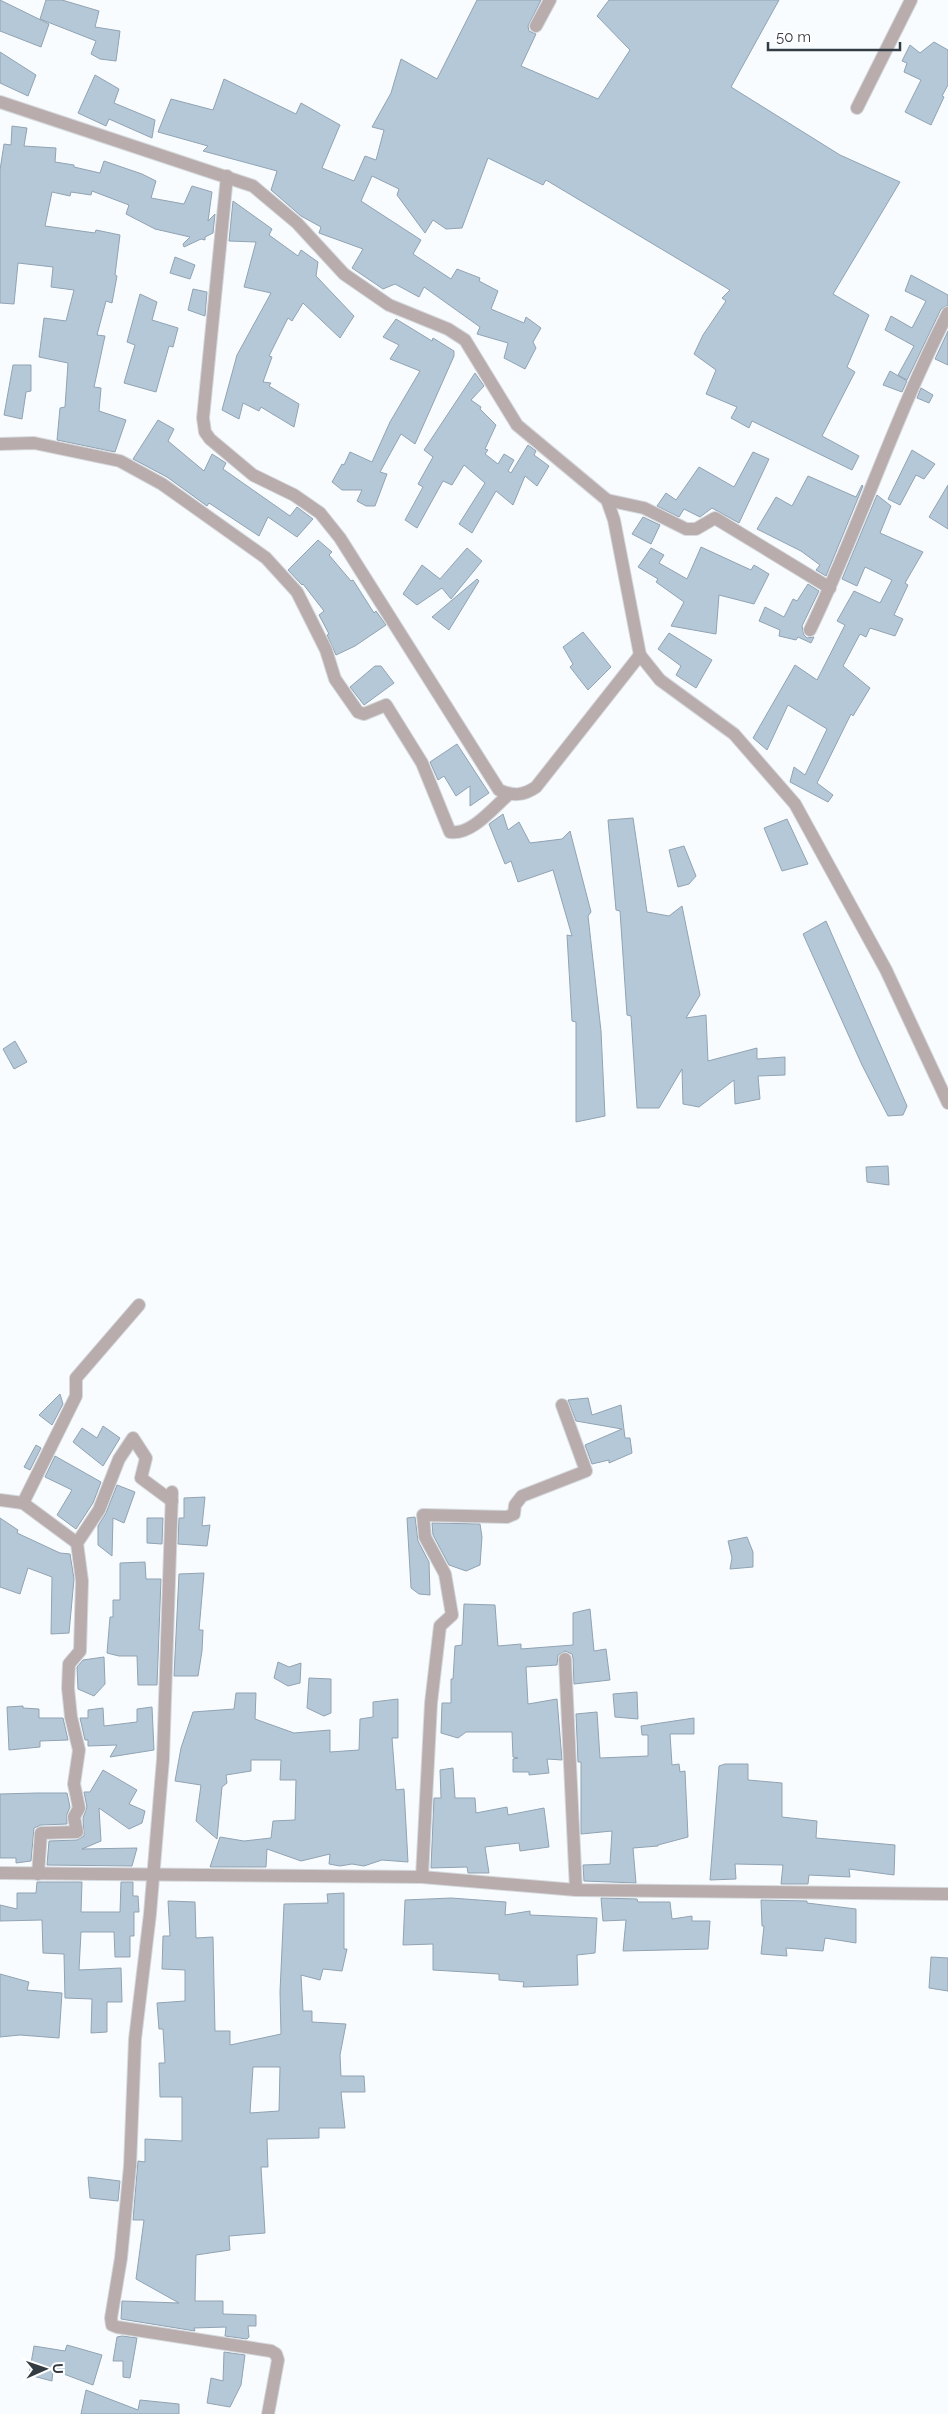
<svg xmlns="http://www.w3.org/2000/svg" width="948" height="2414" viewBox="0 0 948 2414" font-family="Raleway,sans-serif">
<rect width="100%" height="100%" fill="#f8fcff"/>
<!-- building -->
<g fill="#b5c8d8" stroke="#91a3b3" fill-rule="evenodd">
<polygon points="0,0 49,24 41,47 0,31"/>
<polygon points="46,0 62,0 99,11 95,27 120,31 116,61 100,59 91,54 96,41 40,19"/>
<polygon points="477,0 541,0 528,26 529,31 536,34 521,66 598,99 630,50 597,16 609,0 779,0 731,87 840,155 900,182 833,294 869,315 847,367 855,372 822,436 859,456 852,470 752,421 749,428 731,418 737,407 706,394 716,370 694,354 703,335 726,301 722,298 730,290 546,180 543,185 488,158 462,228 446,229 433,220 425,233 397,195 399,189 372,176 361,201 421,240 413,254 451,279 457,269 480,278 479,281 498,291 491,309 524,323 526,317 541,328 533,342 536,348 525,369 504,358 508,343 477,334 480,327 424,287 419,297 395,284 383,289 352,268 363,249 319,233 321,227 301,216 271,190 277,171 203,151 208,146 158,132 171,99 213,110 224,79 296,114 301,103 340,125 322,168 354,181 365,156 376,160 384,130 372,127 391,93 401,59 437,79"/>
<polygon points="934,42 948,50 948,85 942,96 944,97 931,125 905,112 921,80 904,72 907,63 902,61 910,45 920,53"/>
<polygon points="0,52 36,75 28,96 0,83"/>
<polygon points="95,75 119,89 114,103 155,120 152,138 109,119 106,126 78,113"/>
<polygon points="12,126 27,128 24,146 56,148 55,162 74,165 74,167 100,173 104,161 142,174 156,181 151,198 184,204 192,186 212,192 208,221 215,214 213,233 205,237 205,240 201,239 184,247 183,244 190,237 155,229 126,214 129,205 92,191 91,195 71,192 70,196 52,192 45,226 95,233 96,230 120,235 115,275 117,276 112,303 106,301 97,335 105,336 94,387 101,388 99,411 126,420 115,452 57,440 60,408 65,407 68,363 39,357 44,318 66,321 74,290 51,287 53,267 18,263 14,304 0,303 0,170 4,144 11,145"/>
<polygon points="233,201 272,229 269,235 298,256 301,250 318,262 316,276 354,316 340,338 303,303 292,321 288,318 269,356 272,357 263,382 271,383 269,386 299,404 294,427 261,407 259,411 243,403 239,419 222,410 237,355 271,293 244,287 256,242 229,241"/>
<polygon points="175,257 195,265 190,279 170,273"/>
<polygon points="911,275 948,295 948,305 941,309 907,380 898,375 914,346 885,330 891,316 912,328 926,301 905,291"/>
<polygon points="193,289 207,292 205,316 188,310"/>
<polygon points="140,294 157,302 152,320 178,328 173,347 169,346 156,392 124,383 135,345 127,342"/>
<polygon points="396,319 432,341 433,338 454,351 454,356 415,444 401,434 380,472 387,474 375,506 366,506 357,501 362,490 342,490 332,482 342,464 344,465 350,452 372,462 390,422 420,371 390,359 399,345 383,337"/>
<polygon points="948,331 948,365 935,359"/>
<polygon points="13,365 31,365 31,391 26,392 22,419 4,415"/>
<polygon points="890,371 907,381 902,392 883,385"/>
<polygon points="475,373 484,386 471,400 481,407 480,409 496,425 485,449 488,450 485,454 498,464 504,454 514,460 508,471 511,473 528,445 536,451 534,455 549,466 537,486 525,476 513,505 496,491 472,533 459,524 485,483 464,465 452,485 443,481 417,528 405,520 423,487 418,484 433,457 424,450"/>
<polygon points="921,388 933,395 929,403 917,398"/>
<polygon points="158,420 174,429 168,441 204,471 212,454 226,463 223,469 290,516 297,507 313,519 297,537 268,517 259,536 209,503 207,506 167,477 133,459"/>
<polygon points="912,450 935,464 924,479 916,475 900,505 888,499"/>
<polygon points="753,452 769,459 739,523 712,508 700,517 684,509 679,517 657,506 666,493 676,500 699,467 734,487"/>
<polygon points="808,476 856,497 862,485 863,486 826,576 816,570 820,565 801,551 757,529 776,497 792,506"/>
<polygon points="948,485 948,529 929,517"/>
<polygon points="877,495 891,506 880,533 923,552 905,583 908,585 894,615 903,619 895,636 870,628 866,637 860,634 843,666 870,688 853,716 851,714 817,783 833,795 828,802 790,782 794,767 805,775 827,729 788,705 767,750 753,738 795,665 817,680 845,625 837,621 854,591 880,603 892,580 865,567 857,586 842,579"/>
<polygon points="643,517 660,525 651,544 632,534"/>
<polygon points="318,540 332,552 329,555 351,581 353,580 374,613 376,611 386,625 355,646 336,655 327,635 329,634 319,615 324,611 303,584 302,585 288,570"/>
<polygon points="701,547 751,570 754,565 769,574 754,604 719,595 716,634 671,626 684,602 656,582 658,579 638,567 651,548 664,555 659,563 687,579"/>
<polygon points="467,548 482,561 451,599 442,588 417,605 403,594 422,565 440,579"/>
<polygon points="477,579 479,581 449,630 432,617"/>
<polygon points="808,584 819,591 802,626 804,635 807,638 814,637 811,643 798,637 796,640 779,636 780,630 759,621 765,607 784,617 793,599 797,601"/>
<polygon points="583,632 611,667 588,690 570,667 573,664 563,647"/>
<polygon points="669,633 712,660 696,688 676,675 681,666 658,649"/>
<polygon points="375,666 381,666 394,683 364,705 350,687"/>
<polygon points="457,744 489,793 470,806 470,786 456,796 444,776 438,780 430,762"/>
<polygon points="503,814 508,830 519,822 530,843 562,839 570,831 591,912 588,916 601,1031 605,1116 576,1122 576,1022 572,1021 567,935 572,936 553,870 518,882 511,861 505,864 489,824"/>
<polygon points="633,818 647,912 669,916 682,906 700,995 686,1018 706,1015 708,1061 757,1048 757,1059 785,1057 785,1075 758,1076 760,1099 735,1104 734,1080 699,1107 683,1104 682,1069 659,1108 637,1108 631,1016 627,1015 620,911 616,910 608,820"/>
<polygon points="787,819 808,864 782,871 764,828"/>
<polygon points="684,846 696,876 689,884 678,887 669,850"/>
<polygon points="826,921 907,1106 903,1115 888,1116 862,1065 803,934"/>
<polygon points="15,1041 27,1062 14,1069 3,1049"/>
<polygon points="888,1166 889,1185 867,1182 866,1167"/>
<polygon points="60,1394 63,1404 52,1425 39,1415"/>
<polygon points="588,1398 592,1415 621,1405 625,1438 630,1438 632,1453 609,1463 609,1460 592,1464 585,1445 622,1429 576,1421 568,1400"/>
<polygon points="103,1426 120,1438 103,1466 73,1442 82,1428 97,1438"/>
<polygon points="36,1445 41,1448 30,1470 24,1467"/>
<polygon points="55,1456 101,1482 93,1503 76,1529 57,1515 72,1490 45,1477"/>
<polygon points="117,1485 135,1492 124,1523 113,1518 112,1556 98,1545 98,1526 106,1513"/>
<polygon points="205,1497 202,1526 210,1525 207,1546 178,1544 179,1518 184,1518 184,1498"/>
<polygon points="415,1517 418,1541 429,1562 430,1595 419,1594 411,1588 407,1518"/>
<polygon points="0,1518 18,1530 17,1533 60,1553 70,1554 74,1579 69,1633 51,1634 52,1577 28,1568 20,1594 0,1587"/>
<polygon points="147,1518 163,1518 162,1544 147,1543"/>
<polygon points="432,1523 480,1524 482,1537 480,1565 466,1571 449,1565 433,1535"/>
<polygon points="747,1537 753,1552 753,1567 730,1569 732,1558 728,1541"/>
<polygon points="145,1562 146,1579 161,1579 157,1685 138,1685 137,1656 119,1656 107,1653 110,1617 113,1617 113,1600 120,1600 120,1563"/>
<polygon points="204,1573 199,1630 203,1630 202,1651 198,1676 174,1676 179,1574"/>
<polygon points="464,1604 495,1605 498,1646 521,1644 521,1649 573,1645 573,1613 590,1609 594,1651 606,1649 610,1680 574,1684 573,1658 572,1654 565,1651 558,1655 557,1665 526,1667 528,1704 557,1699 562,1760 547,1759 549,1773 529,1775 529,1772 513,1772 513,1759 518,1758 513,1757 512,1732 466,1732 458,1738 441,1733 442,1703 451,1703 451,1679 453,1679 455,1646 462,1645"/>
<polygon points="104,1657 105,1684 94,1696 78,1689 77,1667 83,1660"/>
<polygon points="278,1662 289,1667 301,1663 300,1683 288,1686 274,1678"/>
<polygon points="309,1678 331,1679 331,1713 324,1716 307,1708"/>
<polygon points="637,1692 638,1719 615,1717 613,1694"/>
<polygon points="236,1693 256,1693 255,1719 294,1733 330,1730 330,1752 359,1750 360,1719 373,1717 373,1702 398,1699 398,1738 392,1738 396,1790 404,1789 408,1862 382,1860 364,1866 352,1864 340,1866 329,1864 330,1854 301,1861 267,1849 266,1867 210,1867 220,1837 244,1841 271,1838 273,1821 295,1820 296,1780 280,1780 281,1760 251,1760 251,1771 226,1775 227,1783 222,1787 217,1839 196,1821 201,1785 175,1781 181,1748 193,1712 234,1709"/>
<polygon points="23,1706 23,1708 39,1709 39,1718 63,1718 68,1740 40,1741 40,1747 9,1750 7,1707"/>
<polygon points="152,1707 154,1750 110,1757 117,1745 88,1746 88,1740 85,1740 80,1718 88,1718 88,1710 103,1708 104,1726 137,1722 137,1709"/>
<polygon points="597,1712 600,1758 648,1756 648,1735 642,1735 641,1726 694,1718 694,1734 670,1734 672,1765 679,1764 680,1772 685,1771 688,1837 658,1845 658,1846 633,1848 636,1883 584,1881 583,1865 610,1864 612,1831 581,1834 581,1762 578,1762 576,1714"/>
<polygon points="725,1764 748,1764 748,1780 782,1783 782,1817 817,1821 816,1838 895,1845 894,1875 849,1869 850,1877 809,1875 808,1884 781,1884 783,1865 735,1864 736,1879 710,1880 719,1766"/>
<polygon points="453,1768 455,1798 475,1798 476,1813 507,1807 508,1815 544,1808 549,1847 520,1851 519,1843 485,1847 489,1873 468,1873 467,1867 431,1868 434,1798 441,1798 440,1770"/>
<polygon points="103,1770 137,1790 129,1804 145,1811 142,1823 129,1829 99,1808 101,1841 82,1849 137,1848 132,1866 47,1865 49,1841 77,1840 84,1836 83,1818 87,1807 84,1792 90,1792"/>
<polygon points="37,1793 67,1793 70,1807 67,1814 67,1824 41,1825 34,1828 31,1861 16,1863 16,1858 0,1858 0,1794"/>
<polygon points="37,1882 82,1882 81,1912 120,1912 121,1882 133,1882 133,1896 138,1896 139,1912 134,1912 134,1936 130,1936 130,1957 115,1957 114,1932 81,1932 79,1970 121,1968 122,2002 107,2002 107,2032 91,2033 92,1999 65,1998 64,1954 43,1953 42,1920 0,1921 0,1905 17,1909 17,1893 36,1893"/>
<path d="M344,1893v56h3l-5,22 -19,-2 -3,11 -19,-5 2,36h9v11l34,2 -6,31 1,21h23l1,16h-24l4,36h-26v10l-52,1 1,28h-7l4,66 -36,3 1,14 -34,5 -1,46h28v13l33,1v11h-8l1,11 -2,2 -22,-3 1,-9 -32,1 1,3 -74,-12 1,-18 57,2 -43,-24 8,-59h-11l5,-59 7,1v-23l37,2v-44h-22l-1,-34h6l-2,-34h-4l-2,-26 28,-2v-31l-23,-1 1,-33h7l-2,-35 27,1 1,36 17,-1 2,94h15v14l51,-11 -1,-42 4,-88 44,-1 -1,-9zM253,2067h27l-1,44 -29,2z"/>
<polygon points="451,1898 506,1902 505,1915 530,1911 530,1915 597,1918 595,1953 577,1955 578,1985 523,1987 524,1982 499,1980 499,1974 433,1970 433,1944 403,1945 405,1900"/>
<polygon points="601,1898 637,1899 638,1902 670,1902 672,1919 692,1916 692,1921 710,1921 708,1949 623,1951 626,1920 603,1921"/>
<polygon points="761,1900 807,1901 807,1903 856,1909 856,1943 825,1938 823,1951 786,1948 787,1956 761,1954 764,1926 762,1926"/>
<polygon points="931,1957 948,1958 948,1991 929,1988"/>
<polygon points="0,1974 29,1982 27,1990 62,1993 59,2038 20,2035 0,2037"/>
<polygon points="88,2177 120,2181 118,2201 90,2198"/>
<polygon points="122,2336 137,2338 130,2378 123,2377 123,2361 113,2361 117,2337"/>
<polygon points="67,2345 102,2355 93,2385 53,2370 52,2381 29,2375 34,2346 65,2351"/>
<polygon points="224,2352 245,2355 241,2385 230,2407 207,2403 211,2378 223,2381"/>
<polygon points="86,2390 138,2410 140,2400 179,2404 179,2414 81,2414"/>
</g>
<g fill="none" stroke-linecap="round" stroke-linejoin="round">
<!-- minor casing -->
<g stroke="#d5d9dd" stroke-width="14">
<g id="minor">
<polyline points="536,26 550,0"/>
<polyline points="0,102 253,186 297,223 344,274 389,305 448,329 465,340 517,425 607,500 614,520 640,655 660,680 734,734 795,804 886,970 948,1103"/>
<polyline points="857,108 911,0"/>
<path d="M227,176l-24,242 2,14 5,7 43,36 41,20 26,18 20,25 159,252c14,6 24,6 37,-3l104,-132"/>
<path d="M0,444l34,-1 86,18 42,23 104,74 31,34 29,58 9,29 23,33 6,2 22,-9 36,58 28,69c21,4 44,-25 58,-37"/>
<polyline points="607,500 644,508 686,529 696,529 715,518 830,588"/>
<path d="M810,630c50,-104 85,-214 138,-317"/>
<polyline points="172,1492 163,1759 150,1914 135,2039 130,2166 121,2258 111,2318 112,2325 117,2327 271,2351 276,2354 278,2360 268,2414"/>
<polyline points="0,1500 23,1503"/>
<polyline points="77,1543 23,1503 76,1396 76,1378 139,1305"/>
<polyline points="565,1659 576,1890"/>
<polyline points="0,1873 422,1877 576,1890 948,1894"/>
<polyline points="38,1874 41,1833 77,1832 74,1817 79,1808 74,1784 79,1750 71,1717 68,1688 69,1664 80,1651 82,1581 77,1543 99,1510 119,1459 133,1438 146,1458 141,1478 172,1501"/>
<polyline points="422,1877 431,1703 440,1626 452,1615 445,1574 425,1537 423,1515 507,1517 514,1514 515,1505 522,1496 586,1471 562,1405"/>
</g>
</g>
<!-- minor -->
<use href="#minor" stroke="#b8acac" stroke-width="12"/>
</g>
<!-- north arrow -->
<g transform="translate(45 2369) rotate(88)" stroke="#ffffff" stroke-width="4" paint-order="stroke">
<path d="M0-4L9 19L0 12L-9 19Z" fill="#343c43"/>
<text y="-8" font-size="14" font-weight="bold" text-anchor="middle" fill="#343c43">U</text>
</g>
<!-- scale -->
<path d="M768 42v8h132v-8" fill="none" stroke="#343c43" stroke-width="2.5"/>
<text x="776" y="42" font-size="15" fill="#343c43" stroke="#ffffff" stroke-width="4" paint-order="stroke">50 m</text>
</svg>
